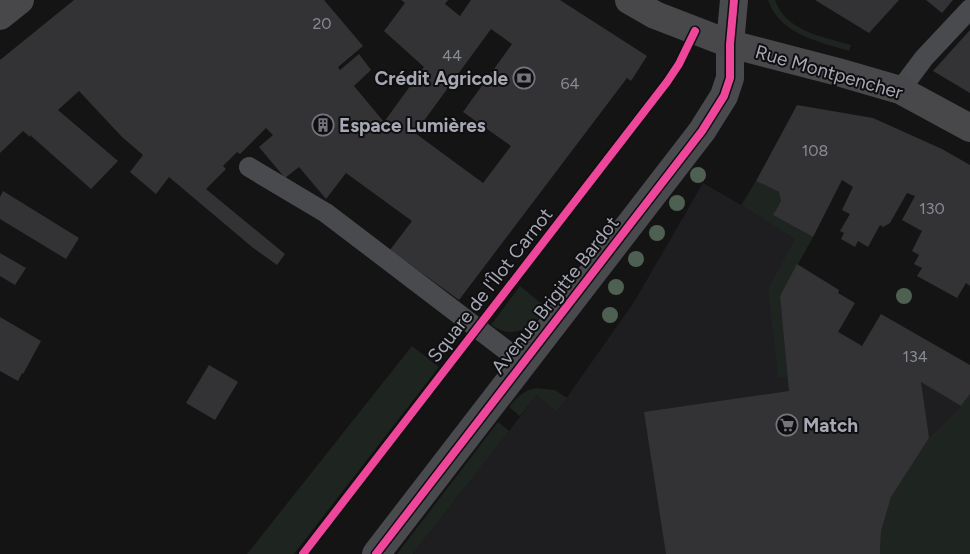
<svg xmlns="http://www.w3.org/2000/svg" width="970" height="554" viewBox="0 0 970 554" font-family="Figtree,sans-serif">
<rect width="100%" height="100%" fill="#141414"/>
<!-- built -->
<polygon fill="#1e1e20" points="756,181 779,192 781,201 773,215 813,237 780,296 961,406 929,438 881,531 880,554 413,554 537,395 558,410 634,302 703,183 741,205"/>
<!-- green -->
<g fill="#1e241f">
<path d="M768,0h7c10,31 49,37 76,45l-2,6c-30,-9 -70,-17 -81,-51z"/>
<polygon points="756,181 779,192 781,201 773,215 813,237 780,296 788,377 778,378 768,289 795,239 742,205"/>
<path d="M520,286l28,23c-16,18 -33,32 -57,16z"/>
<polygon points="412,346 439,367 294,554 247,554"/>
<path d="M536,388l19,2 12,8 -10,13 -20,-16 -17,21 -11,-9c8,-10 14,-16 27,-19z"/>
<polygon points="970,394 970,554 880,554 881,531 891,497 929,438 961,406"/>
<polygon points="498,422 509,431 413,554 397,554"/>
</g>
<!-- building -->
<g fill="#333335" fill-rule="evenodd">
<path d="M74,0h250l39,46 -25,21 2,3 19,-16 12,16 -17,16 30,36 40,-55 -40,-36 21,-28 -4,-3h47l-3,4 15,12 11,-16h89l87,56 -16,25 -4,-3 -168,222 -69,-50 22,-29 -66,-48 -20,26 -27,-32 -14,11 -26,-31 14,-12 -7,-7 -26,26 -3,-2 -14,14 3,3 -20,20 79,65 -8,11 -25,-18 -83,-70 -13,17 -26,-22 13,-17 -21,-18 -43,-46 -21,19 60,51 -27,28 -61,-54v2l-7,-6 -23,22v-93zM491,29l21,15 -49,68 48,34 -28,37 -68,-50z"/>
<polygon points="815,0 899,0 869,33"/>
<polygon points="926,0 953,0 942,13"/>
<polygon points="970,30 970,93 933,71"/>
<polygon points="797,105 873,118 942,149 970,165 970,286 966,283 957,298 917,276 922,268 914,264 919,255 912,251 922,231 902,220 915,196 907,193 890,223 883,227 880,225 868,247 858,241 855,247 841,239 844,233 840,231 850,214 842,210 853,187 842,180 813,237 773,215 781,201 779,192 756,181"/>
<polygon points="3,191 79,238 66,259 0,219 0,197"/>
<polygon points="0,253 26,268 15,285 0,276"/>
<polygon points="797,264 839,290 838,293 855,303 838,332 862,346 881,314 970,365 970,394 961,406 921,382 929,438 891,497 881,531 880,554 666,554 644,412 789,391 780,296"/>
<polygon points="0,317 41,341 23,374 22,373 18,381 0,371"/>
<polygon points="209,365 238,382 215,420 186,403"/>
</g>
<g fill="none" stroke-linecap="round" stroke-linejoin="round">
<!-- lane -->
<g stroke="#494a4d" stroke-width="20">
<polyline points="900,90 924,58 970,9"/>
<polyline points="249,167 326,213 523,363"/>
</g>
<!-- street -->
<polyline stroke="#494a4d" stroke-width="28" points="376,554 702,131 724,96 730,78 730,44 734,0"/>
<!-- secondary -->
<g stroke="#48484b" stroke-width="28">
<polyline points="629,0 655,15 730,44 838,72 900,90 970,128"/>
<polyline points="0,16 20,0"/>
</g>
<!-- cycleway casing -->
<g stroke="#0f0e10" stroke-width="11">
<g id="cycleway">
<polyline points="303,554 667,82 679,64 695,31"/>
<polyline points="376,554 702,131 724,96 730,78 730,44 734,0"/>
</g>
</g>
<!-- cycleway -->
<use href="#cycleway" stroke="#ed469a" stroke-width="8"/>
</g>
<!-- trees -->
<g fill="#4e6052">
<circle cx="698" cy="175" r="8"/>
<circle cx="677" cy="203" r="8"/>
<circle cx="657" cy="233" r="8"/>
<circle cx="636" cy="259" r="8"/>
<circle cx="616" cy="287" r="8"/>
<circle cx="904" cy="296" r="8"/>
<circle cx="610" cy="315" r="8"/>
</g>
<!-- icons -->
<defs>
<g id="bank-ring" transform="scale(1.125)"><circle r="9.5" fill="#0f0e10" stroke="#73747c" stroke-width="1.5"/><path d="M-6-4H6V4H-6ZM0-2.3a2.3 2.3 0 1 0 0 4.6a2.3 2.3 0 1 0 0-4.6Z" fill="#73747c"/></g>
<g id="building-ring" transform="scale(1.125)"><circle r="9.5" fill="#0f0e10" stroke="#73747c" stroke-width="1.5"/><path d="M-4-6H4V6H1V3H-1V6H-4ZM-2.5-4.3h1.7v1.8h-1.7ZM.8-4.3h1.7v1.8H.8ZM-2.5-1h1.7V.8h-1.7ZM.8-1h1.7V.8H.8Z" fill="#73747c"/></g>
<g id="supermarket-ring" transform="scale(1.125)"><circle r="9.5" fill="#0f0e10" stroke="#73747c" stroke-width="1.5"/><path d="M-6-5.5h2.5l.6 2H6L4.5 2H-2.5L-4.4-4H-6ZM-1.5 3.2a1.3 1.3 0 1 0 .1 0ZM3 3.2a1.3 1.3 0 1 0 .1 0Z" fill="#73747c"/></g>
</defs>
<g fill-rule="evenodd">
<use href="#bank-ring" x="524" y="78"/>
<use href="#building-ring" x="323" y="125"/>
<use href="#supermarket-ring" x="787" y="425"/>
</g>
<g text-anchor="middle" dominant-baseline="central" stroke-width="4" stroke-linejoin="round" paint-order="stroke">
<!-- number labels -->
<g font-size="16" fill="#898b94">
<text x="322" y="23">20</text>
<text x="452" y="55">44</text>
<text x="570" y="83">64</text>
<text x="815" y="150">108</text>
<text x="932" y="208">130</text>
<text x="915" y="356">134</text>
</g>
<!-- street labels -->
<g font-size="19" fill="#a6a8b4" stroke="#0f0e10">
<text transform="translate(829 72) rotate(16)">Rue Montpencher</text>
<text transform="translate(490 285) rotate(-52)">Square de l'Îlot Carnot</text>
<text transform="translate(555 295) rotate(-52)">Avenue Brigitte Bardot</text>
</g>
<!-- poi labels -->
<g font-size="19" font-weight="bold" fill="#a6a8b4" stroke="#0f0e10" text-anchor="start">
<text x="508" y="78" text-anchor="end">Crédit Agricole</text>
<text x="339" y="125">Espace Lumières</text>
<text x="803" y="425">Match</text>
</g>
</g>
</svg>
